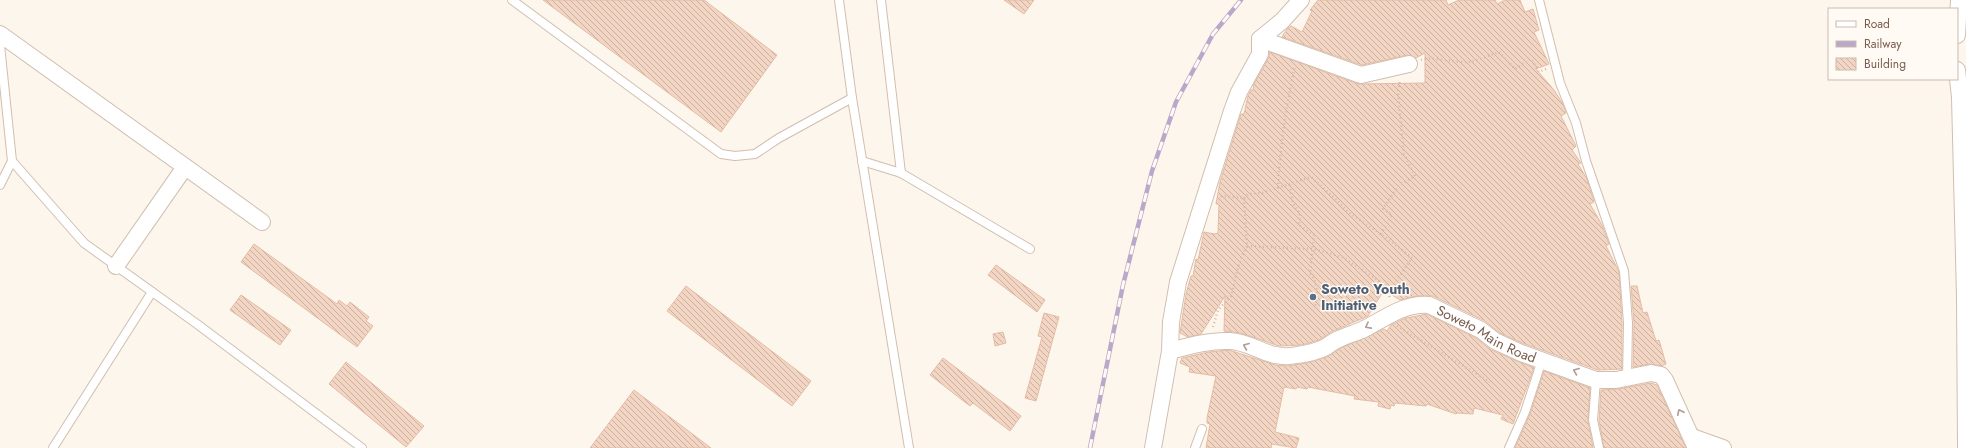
<svg xmlns="http://www.w3.org/2000/svg" width="1966" height="448" viewBox="0 0 1966 448" font-family="Jost,sans-serif">
<defs>
<pattern id="building-back-hatch" width="6" height="6" patternUnits="userSpaceOnUse"><rect width="6" height="6" fill="#f3d5c3"/><path d="M-1 5l2 2M0 0l6 6M5-1l2 2" fill="none" stroke="#cab0a1"/></pattern>
</defs>
<rect width="100%" height="100%" fill="#fdf6ec"/>
<!-- building -->
<g fill="url(#building-back-hatch)" stroke="#e6bba3">
<polygon points="543,0 704,0 777,55 721,132"/>
<polygon points="1004,0 1034,0 1024,14"/>
<polygon points="1318,0 1446,0 1448,5 1459,0 1495,0 1497,4 1505,0 1520,0 1525,12 1533,9 1539,30 1534,32 1549,64 1536,69 1554,90 1563,104 1566,113 1561,116 1576,146 1572,150 1581,163 1578,164 1587,179 1594,202 1590,204 1602,225 1609,244 1606,246 1619,272 1622,323 1622,369 1598,370 1525,344 1500,333 1485,321 1433,296 1418,296 1400,300 1384,290 1368,316 1333,331 1319,340 1302,345 1279,346 1241,333 1224,331 1225,296 1201,334 1188,337 1180,333 1186,294 1191,276 1193,276 1196,259 1198,260 1204,232 1215,234 1218,233 1219,204 1216,204 1220,182 1241,114 1244,114 1248,96 1251,90 1253,90 1254,84 1268,59 1270,52 1358,84 1425,83 1425,53 1416,58 1407,55 1362,65 1282,37 1287,29 1291,26 1302,32 1312,11 1310,10"/>
<polygon points="254,244 337,304 339,300 347,306 350,302 369,317 366,321 373,326 357,347 241,262"/>
<polygon points="996,265 1045,300 1037,312 988,275"/>
<polygon points="686,286 811,381 792,406 667,311"/>
<polygon points="1631,286 1637,286 1643,313 1647,312 1656,341 1659,340 1666,364 1662,366 1649,364 1633,367 1634,323"/>
<polygon points="241,295 291,330 280,345 230,310"/>
<polygon points="1044,313 1059,317 1036,401 1025,398 1042,337 1038,336"/>
<polygon points="1427,314 1476,338 1491,350 1534,368 1513,424 1501,419 1503,415 1474,408 1473,414 1457,413 1456,414 1427,404 1426,406 1395,403 1394,406 1391,405 1390,409 1378,406 1379,402 1354,399 1355,396 1308,387 1307,389 1297,387 1296,389 1284,387 1275,432 1299,438 1296,448 1272,444 1271,448 1206,448 1210,424 1207,423 1207,418 1216,376 1189,372 1190,367 1180,363 1182,358 1209,352 1229,350 1275,365 1288,366 1306,363 1327,357 1341,348 1384,329 1387,331 1391,325 1406,318"/>
<polygon points="1003,332 1006,343 995,346 993,334"/>
<polygon points="943,358 1021,416 1010,431 973,403 970,406 930,375"/>
<polygon points="346,362 424,426 406,447 329,384"/>
<polygon points="1544,371 1590,388 1588,420 1593,448 1515,448 1530,414"/>
<polygon points="1651,383 1657,385 1686,448 1604,448 1599,420 1601,390 1618,389"/>
<polygon points="634,390 711,448 590,448"/>
</g>
<g fill="none" stroke-linecap="round" stroke-linejoin="round">
<!-- lane casing -->
<g stroke="#d1beb0" stroke-width="10">
<g id="lane">
<polyline points="512,0 721,154 735,156 755,154 779,138 852,98"/>
<polyline points="839,0 852,98 909,448"/>
<polyline points="881,0 901,173"/>
<polyline points="1539,0 1560,83 1576,123 1586,161 1624,271 1628,323 1627,378"/>
<polyline points="0,45 12,161 84,243 197,324 362,448"/>
<polyline points="862,161 901,173 1030,249"/>
<polyline points="0,185 12,161"/>
<polyline points="1596,380 1593,420 1599,448"/>
<polyline points="53,448 152,292"/>
<polyline points="1195,448 1202,429"/>
<polyline points="1509,448 1525,412 1542,360"/>
</g>
</g>
<!-- street casing -->
<g stroke="#d1beb0" stroke-width="18">
<g id="street">
<polyline points="0,34 262,222"/>
<polyline points="1957,35 1959,0"/>
<polyline points="1260,39 1361,75 1409,64"/>
<polyline points="1957,70 1960,97 1965,297 1966,447"/>
<polyline points="116,266 185,167"/>
<path id="s1" d="M1170,351c19,-5 40,-11 60,-10 24,1 38,20 67,14 9,-1 21,-4 29,-8 4,-3 8,-6 13,-8 8,-4 17,-6 25,-10 22,-11 40,-26 65,-24l52,25 14,11 26,12 75,27h20l35,-7 10,2 4,5 31,68"/>
<polyline points="1692,437 1723,448"/>
<polyline points="1153,448 1170,351 1171,322 1178,282 1232,111 1239,92 1260,54 1260,39 1282,21 1301,0"/>
</g>
</g>
<!-- path -->
<g stroke="#d9b8a5" stroke-width="2.5" stroke-dasharray="1 3" stroke-linecap="butt">
<path d="M1421,60c12,-4 34,3 47,2 10,-1 21,-7 31,-10l16,17 16,-10 8,13 7,-3"/>
<path d="M1290,185l3,19 7,9 -1,12 15,10 -4,39c9,8 7,23 5,34"/>
<path d="M1278,188c2,-41 8,-82 17,-122"/>
<polyline points="1244,198 1248,194 1262,193 1311,177 1337,200 1348,212 1392,242 1412,258 1388,293"/>
<polyline points="1381,234 1392,215 1383,209 1398,186 1415,176 1404,154 1398,92 1400,80"/>
<polyline points="1247,246 1313,249 1342,257 1387,286 1390,299"/>
<polyline points="1397,326 1490,382"/>
<polyline points="1213,327 1218,310 1231,296 1240,260 1247,246 1244,198 1219,196"/>
</g>
<!-- lane -->
<use href="#lane" stroke="#fff" stroke-width="8"/>
<!-- street -->
<use href="#street" stroke="#fff" stroke-width="16"/>
<!-- rail casing -->
<g stroke="#b9a8c9" stroke-width="4.5">
<polyline id="rail" points="1090,448 1123,285 1152,171 1176,102 1213,34 1241,0"/>
</g>
<!-- rail -->
<use href="#rail" stroke="#fffaf3" stroke-width="3" stroke-dasharray="9" stroke-linecap="butt"/>
</g>
<!-- one-way arrows -->
<defs><path id="oneway-chevron" d="M-2-3.5L2.5 0L-2 3.5" fill="none" stroke-width="1.6" stroke-linecap="round" stroke-linejoin="round"/></defs>
<g stroke="#af9d94">
<use href="#oneway-chevron" transform="translate(1368 326) rotate(152)"/>
<use href="#oneway-chevron" transform="translate(1246 346) rotate(-158)"/>
<use href="#oneway-chevron" transform="translate(1576 371) rotate(-158)"/>
<use href="#oneway-chevron" transform="translate(1680 412) rotate(-115)"/>
</g>
<!-- markers -->
<circle fill="#5c6f8a" stroke="#fffaf3" stroke-width="1.5" cx="1313" cy="297" r="4"/>
<g text-anchor="middle" dominant-baseline="central" stroke-width="3" stroke-linejoin="round" paint-order="stroke">
<!-- service labels -->
<g font-size="14" font-weight="bold" fill="#4e5e75" stroke="#fffaf3" text-anchor="start">
<text x="1321" y="289">Soweto Youth<tspan x="1321" dy="16">Initiative</tspan></text>
</g>
<!-- street labels -->
<g font-size="14" fill="#7a5c4d" stroke="#fffaf3">
<text stroke="none"><textPath href="#s1" startOffset="338">Soweto Main Road</textPath></text>
</g>
</g>
<!-- legend -->
<rect x="1828" y="8" width="130" height="72" fill="#fffaf3" stroke="#cabbb1"/>
<rect x="1836" y="21" width="20" height="6" fill="#ffffff" stroke="#cabbb1"/>
<text x="1864" y="28" font-size="12" fill="#7a5c4d">Road</text>
<rect x="1836" y="41" width="20" height="6" fill="#b9a8c9" stroke="#cabbb1"/>
<text x="1864" y="48" font-size="12" fill="#7a5c4d">Railway</text>
<rect x="1836" y="58" width="20" height="12" fill="url(#building-back-hatch)" stroke="#cabbb1"/>
<text x="1864" y="68" font-size="12" fill="#7a5c4d">Building</text>
</svg>
